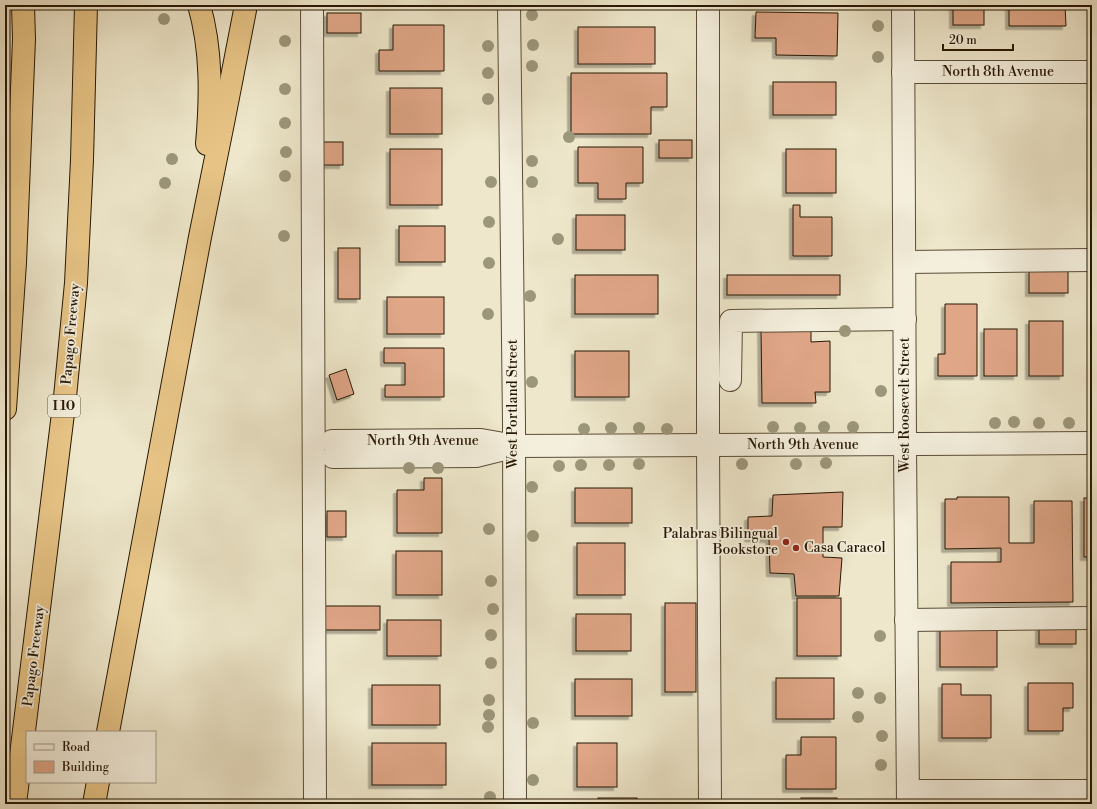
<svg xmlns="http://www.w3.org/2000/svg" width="1097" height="809" viewBox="0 0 1097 809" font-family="'Libre Bodoni',serif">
<defs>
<filter id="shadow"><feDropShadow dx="-3.5" dy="3.5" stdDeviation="0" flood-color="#0004"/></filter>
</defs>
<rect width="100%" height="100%" fill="#eee7cb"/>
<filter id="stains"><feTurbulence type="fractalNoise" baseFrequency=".005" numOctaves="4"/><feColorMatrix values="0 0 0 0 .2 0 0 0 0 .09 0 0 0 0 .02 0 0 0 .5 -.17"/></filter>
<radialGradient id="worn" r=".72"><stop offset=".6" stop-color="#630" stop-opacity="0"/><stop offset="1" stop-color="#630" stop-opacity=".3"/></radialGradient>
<!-- building -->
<g fill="#dfa687" stroke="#271805" filter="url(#shadow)">
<rect x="953" y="5" width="31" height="20"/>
<polygon points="1009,5 1065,5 1066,26 1009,26"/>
<polygon points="756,12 838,13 837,56 776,55 776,38 755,38"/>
<rect x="327" y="13" width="34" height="20"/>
<polygon points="393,25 444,25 444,71 379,71 379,50 393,50"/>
<rect x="578" y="27" width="77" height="37"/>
<polygon points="571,73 667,73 667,107 651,107 651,134 571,134"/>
<rect x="773" y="82" width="63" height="33"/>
<rect x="390" y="88" width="52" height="46"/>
<rect x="1091" y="114" width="1" height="111"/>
<rect x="659" y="140" width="33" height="18"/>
<rect x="323" y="142" width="20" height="23"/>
<polygon points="578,147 643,147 643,183 626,183 626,199 598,199 598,183 578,183"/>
<rect x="390" y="149" width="52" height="56"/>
<rect x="786" y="149" width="50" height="44"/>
<polygon points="793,205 800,205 800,217 832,217 832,256 793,256"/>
<rect x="576" y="215" width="49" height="35"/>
<rect x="399" y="226" width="46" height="36"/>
<rect x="338" y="248" width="22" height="51"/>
<rect x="1029" y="270" width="39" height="23"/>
<rect x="575" y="275" width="83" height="39"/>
<rect x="727" y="275" width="113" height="20"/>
<rect x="387" y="297" width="57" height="37"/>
<polygon points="945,304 977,304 977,376 938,376 938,354 945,354"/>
<rect x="1029" y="321" width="34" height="55"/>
<polygon points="811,328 811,342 830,341 830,392 815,392 816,403 762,403 761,329"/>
<rect x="984" y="329" width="33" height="47"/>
<polygon points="384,348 444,348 444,397 385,397 385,385 405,385 405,363 384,363"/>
<rect x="575" y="351" width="54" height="46"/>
<polygon points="346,369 354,394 337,400 329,375"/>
<polygon points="424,478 442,478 442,533 397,533 397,490 424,490"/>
<rect x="575" y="488" width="57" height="35"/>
<polygon points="843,492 842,527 823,527 823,557 842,558 839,596 796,596 794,574 770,573 769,539 748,538 748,517 772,516 773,495"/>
<polygon points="957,497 1009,497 1009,543 1034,543 1034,501 1072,501 1073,602 951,603 951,562 1001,562 1001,548 945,549 945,499 957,499"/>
<rect x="1084" y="498" width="8" height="59"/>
<rect x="327" y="511" width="19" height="26"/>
<rect x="577" y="543" width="48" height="52"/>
<rect x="396" y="551" width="46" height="44"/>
<rect x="797" y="598" width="44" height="58"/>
<rect x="665" y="603" width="31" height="89"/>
<rect x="325" y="606" width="55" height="24"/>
<rect x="576" y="614" width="55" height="37"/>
<rect x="387" y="620" width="54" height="36"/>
<rect x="1039" y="621" width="37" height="23"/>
<rect x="940" y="624" width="57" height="43"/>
<rect x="776" y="678" width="58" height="41"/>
<rect x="575" y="679" width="57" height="37"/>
<polygon points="1028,683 1073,683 1073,708 1063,708 1063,731 1028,731"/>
<polygon points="942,684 961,684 961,695 991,695 991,738 942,738"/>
<rect x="372" y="685" width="68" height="40"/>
<polygon points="801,737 836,737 836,789 786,789 786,755 801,755"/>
<rect x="372" y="743" width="74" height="42"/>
<rect x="577" y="743" width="40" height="44"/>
<rect x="598" y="798" width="39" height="6"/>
<rect x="801" y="798" width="36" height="6"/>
<polygon points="679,800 679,804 656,804 655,802"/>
</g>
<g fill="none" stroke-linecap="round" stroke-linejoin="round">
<!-- minor casing -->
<g stroke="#594c36" stroke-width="24">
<g id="minor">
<polyline points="312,5 315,804"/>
<polyline points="509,5 514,423 515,804"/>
<polyline points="708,5 708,445 710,804"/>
<polyline points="903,5 905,445 908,804"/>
<polyline points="903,72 1092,72"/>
<polyline points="905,262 1092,260"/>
<polyline points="730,380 731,321 905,319"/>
<polyline points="332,441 481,440 514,446 1092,443"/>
<polyline points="333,457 476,456 509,448"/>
<polyline points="906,620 1092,618"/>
<polyline points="908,791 1092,791"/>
</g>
</g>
<!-- highway casing -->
<g stroke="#271805" stroke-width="24">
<g id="highway">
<path d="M199,5c13,45 12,93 8,139"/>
<polyline points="5,409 15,263 24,39 23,5"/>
<polyline points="108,732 200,237 224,118 246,5"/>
<polyline points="15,804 65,397 76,283 82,160 86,5"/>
<polyline points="94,804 98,782"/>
</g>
</g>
<!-- minor -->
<use href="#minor" stroke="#f4efdd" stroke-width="22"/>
<!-- highway -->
<use href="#highway" stroke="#e7c486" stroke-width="22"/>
</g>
<!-- trees -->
<g fill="#9c977b">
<circle cx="532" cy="15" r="6"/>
<circle cx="164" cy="19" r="6"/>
<circle cx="878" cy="26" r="6"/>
<circle cx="285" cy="41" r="6"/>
<circle cx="533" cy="45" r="6"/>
<circle cx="488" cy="46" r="6"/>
<circle cx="878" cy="57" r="6"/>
<circle cx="532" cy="66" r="6"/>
<circle cx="488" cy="73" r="6"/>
<circle cx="285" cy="89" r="6"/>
<circle cx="488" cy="99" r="6"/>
<circle cx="285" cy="123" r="6"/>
<circle cx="569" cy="137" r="6"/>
<circle cx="286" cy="152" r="6"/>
<circle cx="172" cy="159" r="6"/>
<circle cx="532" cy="161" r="6"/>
<circle cx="285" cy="176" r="6"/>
<circle cx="491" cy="182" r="6"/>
<circle cx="532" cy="182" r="6"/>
<circle cx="165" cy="183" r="6"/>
<circle cx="489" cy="222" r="6"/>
<circle cx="284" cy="236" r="6"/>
<circle cx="558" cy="239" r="6"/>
<circle cx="489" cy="263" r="6"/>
<circle cx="530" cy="296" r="6"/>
<circle cx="488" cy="314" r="6"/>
<circle cx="845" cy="331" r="6"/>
<circle cx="532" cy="382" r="6"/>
<circle cx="881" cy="391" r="6"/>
<circle cx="1014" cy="422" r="6"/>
<circle cx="995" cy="423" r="6"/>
<circle cx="1039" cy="423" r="6"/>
<circle cx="1069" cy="423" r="6"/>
<circle cx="773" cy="427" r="6"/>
<circle cx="824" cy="427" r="6"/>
<circle cx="853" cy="427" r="6"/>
<circle cx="611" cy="428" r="6"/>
<circle cx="639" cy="428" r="6"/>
<circle cx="800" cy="428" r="6"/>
<circle cx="584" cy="429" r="6"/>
<circle cx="667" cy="429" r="6"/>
<circle cx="826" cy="463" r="6"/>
<circle cx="639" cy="464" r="6"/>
<circle cx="742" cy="464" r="6"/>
<circle cx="796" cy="464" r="6"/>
<circle cx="581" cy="465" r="6"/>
<circle cx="609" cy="465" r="6"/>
<circle cx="559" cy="466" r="6"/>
<circle cx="409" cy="468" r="6"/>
<circle cx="438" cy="468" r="6"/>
<circle cx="532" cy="487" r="6"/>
<circle cx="489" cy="529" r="6"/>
<circle cx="533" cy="536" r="6"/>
<circle cx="491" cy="581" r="6"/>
<circle cx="493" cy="609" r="6"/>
<circle cx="491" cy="635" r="6"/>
<circle cx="880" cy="636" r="6"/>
<circle cx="491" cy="663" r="6"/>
<circle cx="858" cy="693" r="6"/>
<circle cx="880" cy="698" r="6"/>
<circle cx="489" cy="700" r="6"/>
<circle cx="489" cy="715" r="6"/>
<circle cx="858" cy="717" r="6"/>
<circle cx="533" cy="723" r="6"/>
<circle cx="488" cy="727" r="6"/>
<circle cx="882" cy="736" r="6"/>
<circle cx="881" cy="765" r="6"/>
<circle cx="533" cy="780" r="6"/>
<circle cx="490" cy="797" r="6"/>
</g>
<!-- markers -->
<g fill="#8f2418" stroke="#f4efdd" stroke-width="1.5">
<circle cx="786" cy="542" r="4"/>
<circle cx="796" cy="548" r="4"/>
</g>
<g text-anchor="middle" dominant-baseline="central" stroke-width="3.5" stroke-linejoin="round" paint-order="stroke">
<!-- shield labels -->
<rect fill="#f4efdd" stroke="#645846" stroke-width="1" x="48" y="395" width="32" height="22" rx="3"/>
<g font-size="13" font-weight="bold" fill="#271805">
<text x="64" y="406">I 10</text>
</g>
<!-- street labels -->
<g font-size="14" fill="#271805" stroke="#f4efdd">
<text x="998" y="72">North 8th Avenue</text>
<text transform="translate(71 334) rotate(-85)">Papago Freeway</text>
<text transform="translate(513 404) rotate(-90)">West Portland Street</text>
<text transform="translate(905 405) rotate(-90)">West Roosevelt Street</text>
<text x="423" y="441">North 9th Avenue</text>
<text x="803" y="445">North 9th Avenue</text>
<text transform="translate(34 656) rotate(-83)">Papago Freeway</text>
</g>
<!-- poi labels -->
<g font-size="14" fill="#271805" stroke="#f4efdd" text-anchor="end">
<text x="778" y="534">Palabras Bilingual<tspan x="778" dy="16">Bookstore</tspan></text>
<text x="804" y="548" text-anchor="start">Casa Caracol</text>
</g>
</g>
<!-- margin -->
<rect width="1097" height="809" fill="none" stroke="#eee7cb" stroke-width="20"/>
<rect x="6" y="6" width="1085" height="797" fill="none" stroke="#271805" stroke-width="2"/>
<rect x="10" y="10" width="1077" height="789" fill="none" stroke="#271805"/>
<!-- legend -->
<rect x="26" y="731" width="130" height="52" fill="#f4efdd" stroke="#a29987"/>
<rect x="34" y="744" width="20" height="6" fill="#f4efdd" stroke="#a29987"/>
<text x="62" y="751" font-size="12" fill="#271805">Road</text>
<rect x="34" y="761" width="20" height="12" fill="#dfa687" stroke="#a29987"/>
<text x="62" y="771" font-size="12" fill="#271805">Building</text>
<!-- scale -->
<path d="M943 44v6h70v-6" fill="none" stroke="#271805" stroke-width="2"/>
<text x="949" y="44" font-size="12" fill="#271805" stroke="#f4efdd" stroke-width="3" paint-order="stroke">20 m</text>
<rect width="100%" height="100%" filter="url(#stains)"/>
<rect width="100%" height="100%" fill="url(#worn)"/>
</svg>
